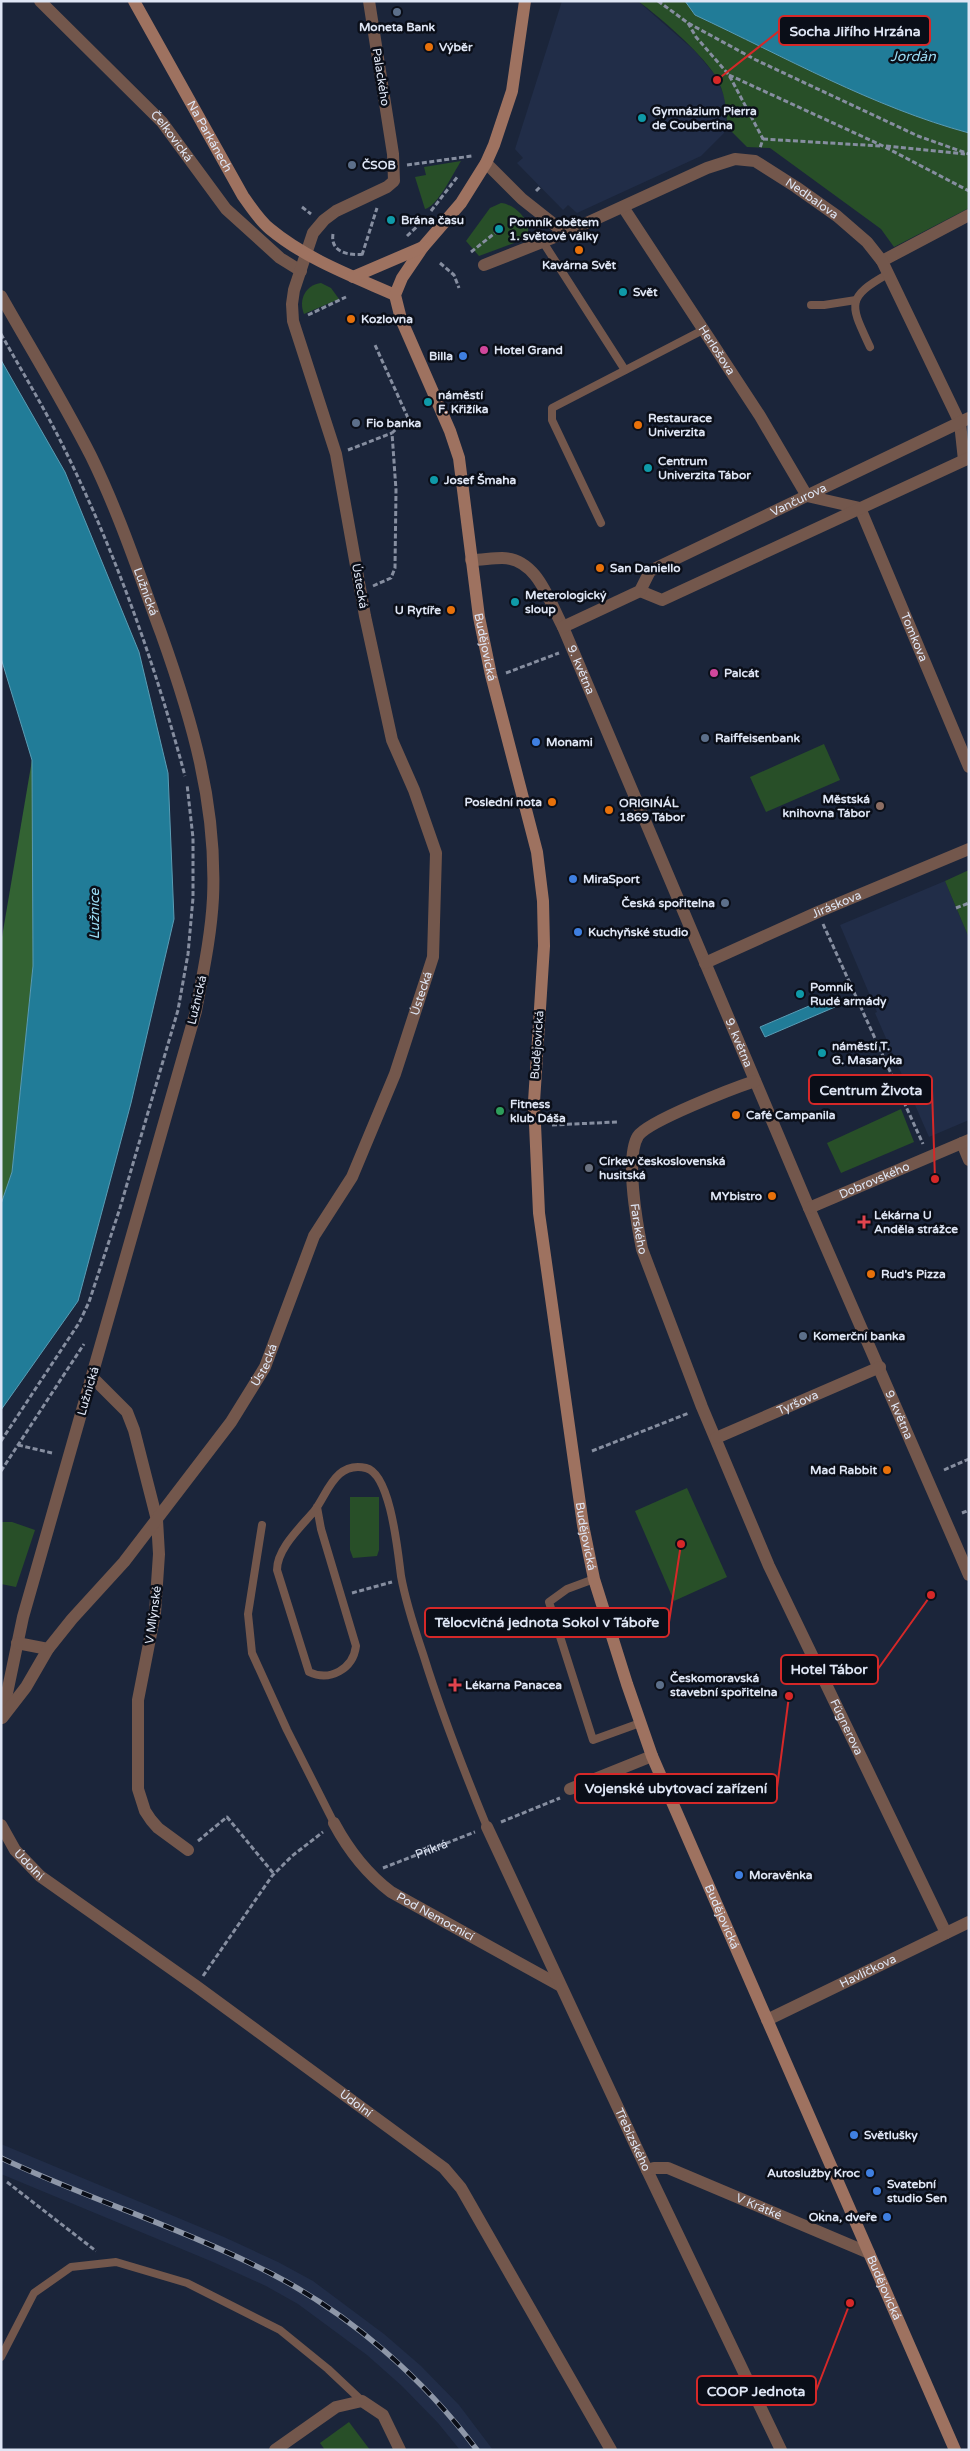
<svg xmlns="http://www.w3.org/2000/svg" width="970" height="2451" viewBox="0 0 970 2451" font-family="'Varela Round',sans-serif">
<rect width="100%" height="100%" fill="#1b253a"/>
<!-- built -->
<g fill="#212d48">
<polygon points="562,1 640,3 695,51 716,76 725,98 727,117 724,133 701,156 577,213 568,205 563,210 517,163 523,158 515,149"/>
<polygon points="945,881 969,938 969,1120 929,1137 875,1013 877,1012 840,925"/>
<polygon points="1,2144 224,2237 278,2262 313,2281 384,2334 421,2366 459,2405 493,2450 460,2450 438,2423 402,2386 367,2355 298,2304 266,2286 213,2262 1,2174"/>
</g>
<!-- green -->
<g fill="#284f28">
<path d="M638,1h47l10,14c90,42 178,92 274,118v75l-75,39 -13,-18 -111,-81 -23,-1 -20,-20c0,-17 -2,-36 -12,-52 -15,-23 -54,-57 -77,-74z"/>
<path d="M461,161c-7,11 -24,46 -36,48l-10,-32 11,-2 -2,-8z"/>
<path d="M501,203c13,1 29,16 27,30l-14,10 -35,13 -13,-15 24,-33z"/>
<path d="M321,283l10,5 8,11 -35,15c-6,-15 2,-29 17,-31z"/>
<polygon points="824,744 840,780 766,812 750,777"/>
<polygon points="969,870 969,938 945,881"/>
<polygon points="901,1109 914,1142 841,1173 827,1143"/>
<polygon points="687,1488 727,1577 674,1601 635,1511"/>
<polygon points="350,1497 379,1497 379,1550 377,1556 353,1558 350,1550"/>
<polygon points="1,1522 12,1522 35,1530 16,1587 1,1584"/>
<polygon points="349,2422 370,2450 325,2450 320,2443"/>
</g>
<!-- forest -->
<polygon fill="#336333" points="32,760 33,966 12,1172 1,1204 1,943"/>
<!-- water -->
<g fill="#217c98" stroke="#5a9cb4">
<path d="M685,1h284v132c-96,-26 -184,-76 -274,-118z"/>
<polygon points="1,360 65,472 139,652 168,773 174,919 131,1103 78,1301 1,1410 1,1204 12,1172 33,966 32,760 1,658"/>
<polygon points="830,997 835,1007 765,1037 760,1027"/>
</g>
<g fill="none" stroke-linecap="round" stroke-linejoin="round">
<!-- path -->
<g stroke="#868ea0" stroke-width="3" stroke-dasharray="5 2.5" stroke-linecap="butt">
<polyline points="658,1 688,23 756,60 918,136 969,154"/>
<polyline points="688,23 696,37 729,75 763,139 760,148"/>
<polyline points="729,75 883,146 969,191"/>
<polyline points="763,139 880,146"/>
<polyline points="886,146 965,154"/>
<polyline points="407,165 472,156"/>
<polyline points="536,191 540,187"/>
<polyline points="302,207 311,214"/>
<polyline points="431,211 458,176"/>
<path d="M333,234c-3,19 17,22 32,20"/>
<polyline points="407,236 424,220"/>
<polyline points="471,252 495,233"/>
<polyline points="362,255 377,208"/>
<polyline points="440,263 454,275 459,288"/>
<polyline points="308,315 346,297"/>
<path d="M1,334c22,39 45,77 64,116 51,104 90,214 120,326"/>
<polyline points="348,450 392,433"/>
<polyline points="373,586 391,578 395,568 396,490 392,433 408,418 375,345"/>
<polyline points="506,673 559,653"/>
<polyline points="956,908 969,903"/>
<polyline points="823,924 923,1144"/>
<polyline points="552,1125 617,1122"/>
<polyline points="1,1441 79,1323 89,1302 120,1208 178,1010 188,954 193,898 193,838 187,784"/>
<polyline points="18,1445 52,1453"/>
<polyline points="592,1451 689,1413"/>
<polyline points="944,1470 969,1459"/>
<polyline points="1,1471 84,1344"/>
<polyline points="962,1513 969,1510"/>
<polyline points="352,1593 392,1582"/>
<polyline points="501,1822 560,1798"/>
<polyline points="198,1841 227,1817 274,1874"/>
<path id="s1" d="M383,1868l92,-36"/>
<polyline points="203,1976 272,1876 292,1856 323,1832"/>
<polyline points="7,2182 96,2251"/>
<polyline points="815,2215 824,2211"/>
</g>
<!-- service -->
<g stroke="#73574c" stroke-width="8">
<polyline points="543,242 625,370"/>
<polyline points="811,305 824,305 856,300"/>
<path d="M870,347c-19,-41 -26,-49 18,-73"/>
<polyline points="601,523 552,420 552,408 703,330"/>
<path d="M317,1507l4,22 35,117c-3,23 -26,36 -47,26l-32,-102c0,-22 25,-44 38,-60 13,-18 21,-49 51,-42 25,6 32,86 35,108 5,28 14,54 23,81 18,58 40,114 63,170"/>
<polyline points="262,1525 248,1614 252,1653 287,1730 334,1823"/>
<polyline points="594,1579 567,1589 549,1602 593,1740 640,1723"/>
<polyline points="1,2357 34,2293 71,2267 116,2262 187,2283 280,2330 328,2369 362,2401"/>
</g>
<!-- minor -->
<g stroke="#73574c" stroke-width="12">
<path id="s2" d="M40,1l122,121 64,87 54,49 21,13"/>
<polyline points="486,163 522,199 565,233"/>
<path id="s3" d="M623,207l137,209 47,80"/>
<polyline points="882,261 969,215"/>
<path id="s4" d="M484,265l81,-32 142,-65 28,-9 20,2 41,26 41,29 30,26 15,19 78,162 4,37"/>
<path id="s5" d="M1,296c30,53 62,105 90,160 28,57 48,118 70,177 31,87 56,171 52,265 -2,38 -10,75 -17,113l-173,606 -21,100"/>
<polyline points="807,496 860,508"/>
<path id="s6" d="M860,508l109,259"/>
<path id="s7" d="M471,560c10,0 21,-2 31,-2 35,0 47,43 61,69l246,581 160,367"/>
<polyline points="640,591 662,600 969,458"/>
<path id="s8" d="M563,627l77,-36 10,-20 319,-153"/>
<path id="s9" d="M705,963l113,-51 151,-63"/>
<path id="s10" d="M755,1081c-21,7 -107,40 -117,55 -13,21 -1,88 4,113l60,158 67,159 177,367"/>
<polyline points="962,1143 969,1160"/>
<path id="s11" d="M809,1208l160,-68"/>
<polyline points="92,1377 127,1412 134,1430 157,1520 159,1554 155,1613 138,1700 138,1789 145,1811 151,1820 158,1828 188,1850"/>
<path id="s12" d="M716,1438l164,-71"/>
<polyline points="17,1643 48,1649"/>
<path id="s13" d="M2,1718l24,-31 22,-38 24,-30 52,-57 107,-140 34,-55 49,-131 38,-59 43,-103 38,-117 3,-104 -22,-63 -22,-50 -27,-124 -29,-162 -43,-133 -1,-17 2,-14 19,-57 11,-13 12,-9 51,-24 7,-6 -1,-27 -24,-153"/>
<polyline points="570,1789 652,1756"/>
<path id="s14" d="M334,1823c15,28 32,50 57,69l168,93"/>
<path id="s15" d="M1,1825l14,25 25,26 156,110 248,182 17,20 150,262"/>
<path id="s16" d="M487,1827l160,343 134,280"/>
<path id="s17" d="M767,2020l202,-98"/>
<path id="s18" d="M647,2170l7,-2h14l201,85"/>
<polyline points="275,2450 336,2407 362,2401 383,2415 400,2450"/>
</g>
<!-- secondary -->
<g stroke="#9e7260" stroke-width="12">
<path id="s19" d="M134,1l109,195c8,11 16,24 27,33 36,30 82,47 125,66"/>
<path id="s20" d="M525,1l-13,90 -18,54 -8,18 -25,40 -38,44 -21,31 -7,17 6,24 49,112 9,27 20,159 12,58 46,177 6,49 1,45 -10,156 5,111 44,312 11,54 33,105 25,72 303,694"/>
<polyline points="353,277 423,247"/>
</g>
<!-- rail casing -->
<g stroke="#8e97a8" stroke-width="5.5">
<path id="rail" d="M1,2158c89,42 184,71 271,116 79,41 152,105 205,176"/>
</g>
<!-- rail -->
<use href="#rail" stroke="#0a0e18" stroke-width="4" stroke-dasharray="11" stroke-linecap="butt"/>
</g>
<!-- markers -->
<g fill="#5c6f8a" stroke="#0a0e18" stroke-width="2">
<circle cx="397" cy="12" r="5"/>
<circle cx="352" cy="165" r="5"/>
<circle cx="356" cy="423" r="5"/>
<circle cx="705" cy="738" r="5"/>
<circle cx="725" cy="903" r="5"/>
<circle cx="803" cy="1336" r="5"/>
<circle cx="660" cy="1685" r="5"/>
</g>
<g fill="#e8710a" stroke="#0a0e18" stroke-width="2">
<circle cx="429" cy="47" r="5"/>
<circle cx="579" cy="250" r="5"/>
<circle cx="351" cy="319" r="5"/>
<circle cx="638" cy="425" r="5"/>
<circle cx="600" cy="568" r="5"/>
<circle cx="451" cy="610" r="5"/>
<circle cx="552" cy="802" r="5"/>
<circle cx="609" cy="810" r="5"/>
<circle cx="736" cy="1115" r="5"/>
<circle cx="772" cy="1196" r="5"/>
<circle cx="871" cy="1274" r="5"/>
<circle cx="887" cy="1470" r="5"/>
</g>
<g fill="#0f9aa8" stroke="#0a0e18" stroke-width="2">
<circle cx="642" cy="118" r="5"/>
<circle cx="391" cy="220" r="5"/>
<circle cx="499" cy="229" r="5"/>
<circle cx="623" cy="292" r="5"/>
<circle cx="428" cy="402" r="5"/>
<circle cx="648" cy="468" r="5"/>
<circle cx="434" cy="480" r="5"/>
<circle cx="515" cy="602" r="5"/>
<circle cx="800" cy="994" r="5"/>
<circle cx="822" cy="1053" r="5"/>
</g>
<g fill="#d1479c" stroke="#0a0e18" stroke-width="2">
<circle cx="484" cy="350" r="5"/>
<circle cx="714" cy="673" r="5"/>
</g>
<g fill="#3f7fe0" stroke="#0a0e18" stroke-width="2">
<circle cx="463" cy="356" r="5"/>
<circle cx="536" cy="742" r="5"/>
<circle cx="573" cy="879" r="5"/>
<circle cx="578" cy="932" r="5"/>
<circle cx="739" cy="1875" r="5"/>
<circle cx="854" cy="2135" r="5"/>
<circle cx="870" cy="2173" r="5"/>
<circle cx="877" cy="2191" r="5"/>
<circle cx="887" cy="2217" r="5"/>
</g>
<circle fill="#8d6e63" stroke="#0a0e18" stroke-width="2" cx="880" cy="806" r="5"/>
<circle fill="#2e9e5b" stroke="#0a0e18" stroke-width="2" cx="500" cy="1111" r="5"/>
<circle fill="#6b7280" stroke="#0a0e18" stroke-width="2" cx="589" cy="1168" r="5"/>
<g fill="#e0444e" stroke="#0a0e18" stroke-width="2">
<path d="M861.5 1214.5h5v5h5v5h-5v5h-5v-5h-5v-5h5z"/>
<path d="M452.5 1677.5h5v5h5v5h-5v5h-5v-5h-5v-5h5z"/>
</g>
<g text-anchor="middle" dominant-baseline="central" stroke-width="5" stroke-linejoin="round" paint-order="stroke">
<!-- poi labels -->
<g font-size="12" font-weight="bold" fill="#dfe6f5" stroke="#0a0e18" text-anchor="start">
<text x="397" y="27" text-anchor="middle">Moneta Bank</text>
<text x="439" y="47">Výběr</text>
<text x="652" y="111">Gymnázium Pierra<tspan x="652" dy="14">de Coubertina</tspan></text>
<text x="362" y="165">ČSOB</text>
<text x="401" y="220">Brána času</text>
<text x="509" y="222">Pomník obětem<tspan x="509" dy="14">1. světové války</tspan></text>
<text x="579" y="265" text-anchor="middle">Kavárna Svět</text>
<text x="633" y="292">Svět</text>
<text x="361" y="319">Kozlovna</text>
<text x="494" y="350">Hotel Grand</text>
<text x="453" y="356" text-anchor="end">Billa</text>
<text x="438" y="395">náměstí<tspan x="438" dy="14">F. Křižíka</tspan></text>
<text x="648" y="418">Restaurace<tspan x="648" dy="14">Univerzita</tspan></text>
<text x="366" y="423">Fio banka</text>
<text x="658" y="461">Centrum<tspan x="658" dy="14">Univerzita Tábor</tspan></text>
<text x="444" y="480">Josef Šmaha</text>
<text x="610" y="568">San Daniello</text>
<text x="525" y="595">Meterologický<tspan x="525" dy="14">sloup</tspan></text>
<text x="441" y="610" text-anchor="end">U Rytíře</text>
<text x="724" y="673">Palcát</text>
<text x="715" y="738">Raiffeisenbank</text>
<text x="546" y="742">Monami</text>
<text x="870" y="799" text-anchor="end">Městská<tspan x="870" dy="14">knihovna Tábor</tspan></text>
<text x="542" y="802" text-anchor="end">Poslední nota</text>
<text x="619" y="803">ORIGINÁL<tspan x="619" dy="14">1869 Tábor</tspan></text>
<text x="583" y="879">MiraSport</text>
<text x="715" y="903" text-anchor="end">Česká spořitelna</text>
<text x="588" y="932">Kuchyňské studio</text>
<text x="810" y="987">Pomník<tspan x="810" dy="14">Rudé armády</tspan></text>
<text x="832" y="1046">náměstí T.<tspan x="832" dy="14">G. Masaryka</tspan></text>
<text x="510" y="1104">Fitness<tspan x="510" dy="14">klub Dáša</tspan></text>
<text x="746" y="1115">Café Campanila</text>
<text x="599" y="1161">Církev československá<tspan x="599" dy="14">husitská</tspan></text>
<text x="762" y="1196" text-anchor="end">MYbistro</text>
<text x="874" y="1215">Lékárna U<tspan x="874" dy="14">Anděla strážce</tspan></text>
<text x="881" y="1274">Rud's Pizza</text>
<text x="813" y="1336">Komerční banka</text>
<text x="877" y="1470" text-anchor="end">Mad Rabbit</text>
<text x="670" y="1678">Českomoravská<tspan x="670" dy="14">stavební spořitelna</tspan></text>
<text x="465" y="1685">Lékarna Panacea</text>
<text x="749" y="1875">Moravěnka</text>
<text x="864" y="2135">Světlušky</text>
<text x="860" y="2173" text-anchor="end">Autoslužby Kroc</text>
<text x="887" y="2184">Svatební<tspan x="887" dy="14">studio Sen</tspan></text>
<text x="877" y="2217" text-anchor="end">Okna, dveře</text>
</g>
<!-- street labels -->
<g font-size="12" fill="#dfe6f5" stroke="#0a0e18">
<text transform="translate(381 77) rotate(81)">Palackého</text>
<text stroke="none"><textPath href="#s2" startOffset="189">Čelkovická</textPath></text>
<text stroke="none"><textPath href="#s19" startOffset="155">Na Parkánech</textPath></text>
<text stroke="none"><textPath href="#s4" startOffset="361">Nedbalova</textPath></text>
<text stroke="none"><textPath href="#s3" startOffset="171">Herlošova</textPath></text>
<text stroke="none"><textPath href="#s8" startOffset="272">Vančurova</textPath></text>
<text transform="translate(360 586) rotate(80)">Ústecká</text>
<text stroke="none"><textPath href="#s5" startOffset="330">Lužnická</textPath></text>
<text stroke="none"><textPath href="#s6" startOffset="140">Tomkova</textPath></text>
<text stroke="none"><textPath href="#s20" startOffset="695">Budějovická</textPath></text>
<text stroke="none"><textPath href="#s7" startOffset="175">9. května</textPath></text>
<text stroke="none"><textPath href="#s9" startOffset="144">Jiráskova</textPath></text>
<text stroke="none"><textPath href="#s13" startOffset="846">Ústecká</textPath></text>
<text transform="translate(197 1000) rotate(-77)">Lužnická</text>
<text stroke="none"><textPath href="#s7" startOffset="580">9. května</textPath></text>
<text transform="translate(537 1045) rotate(-86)">Budějovická</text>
<text stroke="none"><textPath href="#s11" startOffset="71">Dobrovského</textPath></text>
<text stroke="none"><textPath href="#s10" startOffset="224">Farského</textPath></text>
<text stroke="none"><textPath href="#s13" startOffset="441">Ústecká</textPath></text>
<text transform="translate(88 1391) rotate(-74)">Lužnická</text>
<text stroke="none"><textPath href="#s12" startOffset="89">Tyršova</textPath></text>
<text stroke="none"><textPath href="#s7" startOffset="985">9. května</textPath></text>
<text stroke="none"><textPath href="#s20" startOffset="1595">Budějovická</textPath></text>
<text transform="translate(153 1615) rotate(-82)">V Mlýnské</text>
<text stroke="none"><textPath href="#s10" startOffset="765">Fügnerova</textPath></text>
<text stroke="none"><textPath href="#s1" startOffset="52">Příkrá</textPath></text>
<text stroke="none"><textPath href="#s15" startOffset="49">Údolní</textPath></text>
<text stroke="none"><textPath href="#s14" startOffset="141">Pod Nemocnicí</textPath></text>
<text stroke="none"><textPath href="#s20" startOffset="2000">Budějovická</textPath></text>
<text stroke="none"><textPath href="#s17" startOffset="112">Havlíčkova</textPath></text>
<text stroke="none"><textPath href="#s15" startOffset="454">Údolní</textPath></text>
<text stroke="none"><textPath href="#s16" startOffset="345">Třebízského</textPath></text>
<text stroke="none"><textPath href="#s18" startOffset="120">V Krátké</textPath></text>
<text stroke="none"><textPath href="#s20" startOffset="2405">Budějovická</textPath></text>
</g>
<!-- water labels -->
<g font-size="14" font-style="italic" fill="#9cdcf4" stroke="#0a0e18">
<text x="913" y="56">Jordán</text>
<text transform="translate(94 914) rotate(-90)">Lužnice</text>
</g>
</g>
<!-- callouts -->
<path fill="none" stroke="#d62828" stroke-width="2" d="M717 80L779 31M935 1179L932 1090M681 1544L669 1622M931 1595L878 1669M789 1696L777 1788M850 2303L816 2391"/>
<g fill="#d62828" stroke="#0a0e18" stroke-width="2">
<circle cx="717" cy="80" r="5"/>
<circle cx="935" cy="1179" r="5"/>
<circle cx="681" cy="1544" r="5"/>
<circle cx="931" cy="1595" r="5"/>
<circle cx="789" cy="1696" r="5"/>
<circle cx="850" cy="2303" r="5"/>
</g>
<g fill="#0a0e18" stroke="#d62828" stroke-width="2">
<rect x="779" y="16" width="151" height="29" rx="5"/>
<rect x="809" y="1075" width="123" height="29" rx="5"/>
<rect x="425" y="1608" width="244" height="29" rx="5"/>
<rect x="781" y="1655" width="97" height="29" rx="5"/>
<rect x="575" y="1774" width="202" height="29" rx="5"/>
<rect x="697" y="2376" width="119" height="29" rx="5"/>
</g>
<g font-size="14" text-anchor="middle" font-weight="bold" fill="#dfe6f5">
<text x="855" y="36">Socha Jiřího Hrzána</text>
<text x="871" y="1095">Centrum Života</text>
<text x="547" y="1627">Tělocvičná jednota Sokol v Táboře</text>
<text x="829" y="1674">Hotel Tábor</text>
<text x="676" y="1793">Vojenské ubytovací zařízení</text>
<text x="756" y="2396">COOP Jednota</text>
</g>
<!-- border -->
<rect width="970" height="2451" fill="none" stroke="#dfe6f5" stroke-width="5"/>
</svg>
